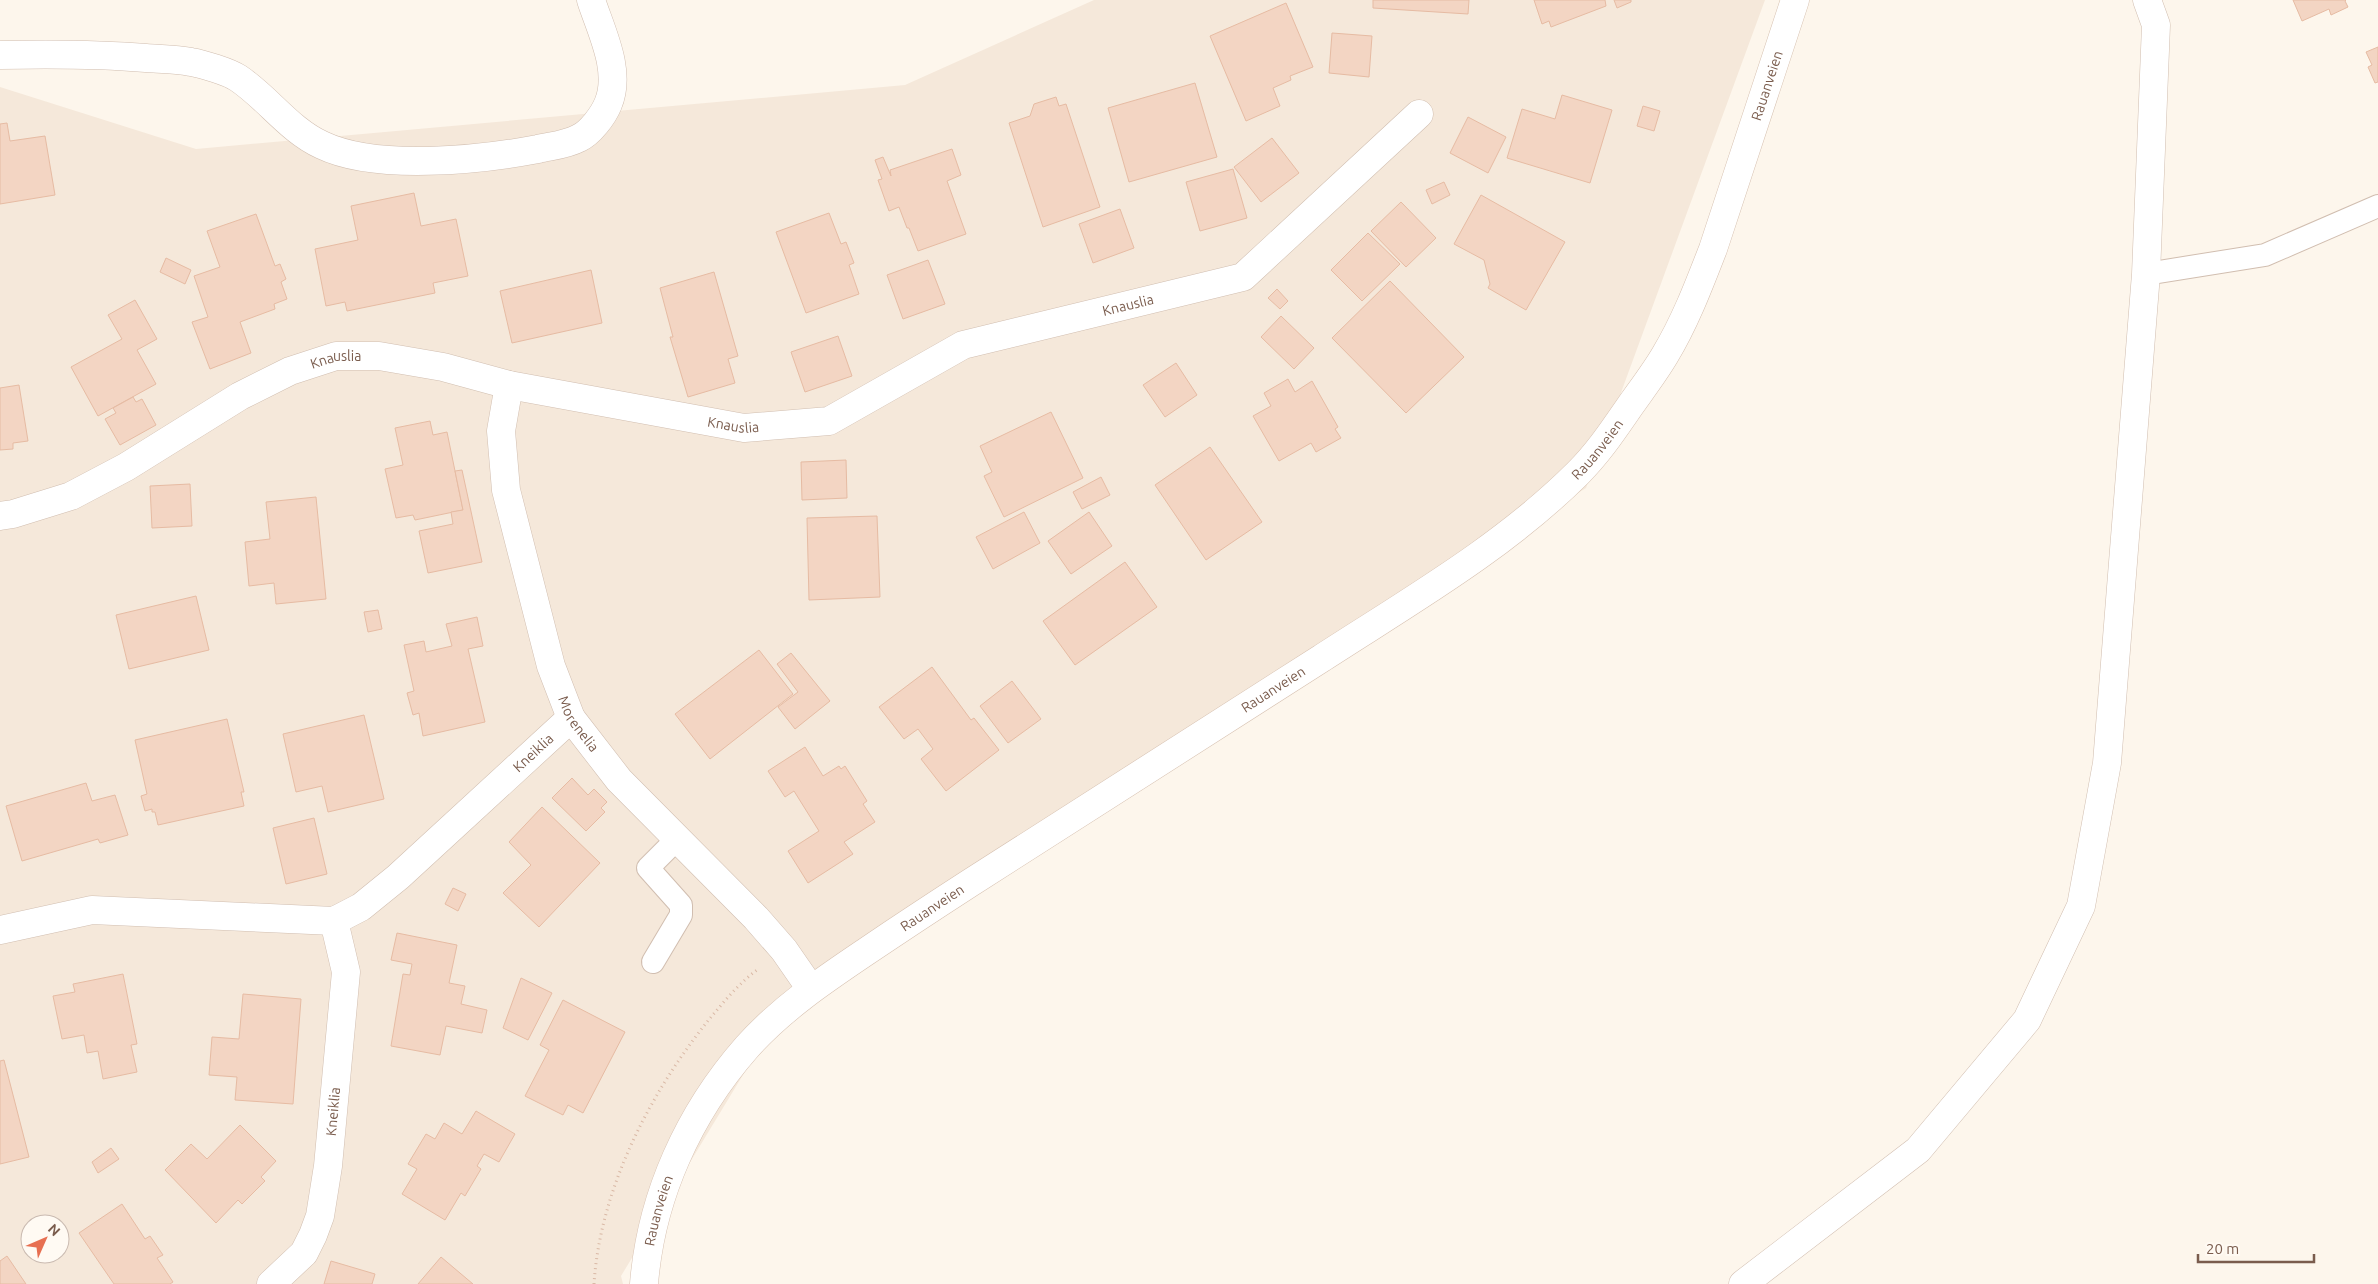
<svg xmlns="http://www.w3.org/2000/svg" width="2378" height="1284" viewBox="0 0 2378 1284" font-family="Ubuntu,sans-serif">
<rect width="100%" height="100%" fill="#fdf6ec"/>
<!-- residential -->
<path fill="#f5e8da" fill-rule="evenodd" d="M1094,0h671l-179,488 -789,498 -176,290 2,8h-623v-1197l196,62 709,-64zM30,1224h30v30h-30z"/>
<!-- building -->
<g fill="#f3d5c3" stroke="#e6bba3">
<polygon points="1373,0 1469,0 1468,14 1373,8"/>
<polygon points="1534,0 1605,0 1606,6 1551,27 1549,21 1542,24"/>
<polygon points="1614,0 1631,0 1631,2 1617,8"/>
<polygon points="2293,0 2346,0 2345,1 2348,7 2331,15 2329,9 2302,21"/>
<polygon points="1286,3 1313,67 1290,76 1291,80 1273,88 1280,106 1246,121 1210,36"/>
<polygon points="1332,33 1372,36 1369,77 1329,73"/>
<polygon points="2378,47 2378,82 2375,83 2368,67 2372,65 2366,52"/>
<polygon points="1195,83 1217,157 1129,182 1108,108"/>
<polygon points="1562,95 1612,110 1590,183 1507,158 1522,109 1555,119"/>
<polygon points="1056,97 1059,106 1066,104 1100,207 1043,227 1009,123 1030,116 1034,104"/>
<polygon points="1643,106 1660,111 1654,131 1637,126"/>
<polygon points="1468,117 1506,137 1488,173 1450,153"/>
<polygon points="7,123 10,141 45,136 55,195 0,204 0,124"/>
<polygon points="1272,138 1299,173 1261,202 1234,167"/>
<polygon points="952,149 961,175 947,181 966,234 918,251 909,228 907,228 899,207 889,211 878,180 882,179 875,160 883,157 891,176 890,170"/>
<polygon points="1233,169 1247,218 1200,231 1186,182"/>
<polygon points="1444,182 1450,195 1432,204 1426,190"/>
<polygon points="414,193 421,226 456,219 468,276 433,283 435,293 347,311 345,302 326,306 315,249 358,240 351,206"/>
<polygon points="1481,195 1565,242 1526,310 1488,288 1490,284 1484,260 1454,244"/>
<polygon points="1401,202 1436,238 1406,267 1371,231"/>
<polygon points="1120,209 1134,248 1093,263 1079,224"/>
<polygon points="829,213 841,244 846,242 854,263 849,265 859,294 806,313 776,232"/>
<polygon points="256,214 275,266 280,264 286,279 281,282 287,299 274,304 275,309 240,322 251,353 210,369 192,322 208,317 194,276 220,267 207,231"/>
<polygon points="1368,233 1400,264 1362,301 1331,270"/>
<polygon points="166,258 191,270 185,284 160,272"/>
<polygon points="928,260 945,304 903,319 887,275"/>
<polygon points="591,270 602,323 512,343 500,291"/>
<polygon points="714,272 738,356 728,359 735,383 688,397 670,337 673,337 660,288"/>
<polygon points="1390,281 1464,357 1406,413 1332,338"/>
<polygon points="1277,289 1288,301 1280,309 1268,298"/>
<polygon points="135,300 157,339 137,350 156,384 98,416 71,367 122,339 108,315"/>
<polygon points="1281,316 1314,348 1294,369 1261,337"/>
<polygon points="838,336 852,376 805,392 791,352"/>
<polygon points="1176,363 1197,395 1165,417 1143,385"/>
<polygon points="1288,379 1295,392 1312,381 1338,427 1335,429 1341,438 1316,452 1311,443 1279,461 1253,416 1271,406 1264,393"/>
<polygon points="19,385 28,441 13,443 13,449 0,450 0,388"/>
<polygon points="133,397 136,402 142,399 156,425 120,445 105,419 116,413 113,408"/>
<polygon points="1051,412 1083,478 1004,517 984,476 992,472 980,446"/>
<polygon points="430,421 433,435 447,432 463,510 415,520 413,515 396,518 385,469 403,465 395,428"/>
<polygon points="1210,447 1262,522 1206,560 1155,485"/>
<polygon points="846,460 847,498 802,500 801,462"/>
<polygon points="462,470 482,562 428,573 419,531 453,524 451,512 463,510 455,471"/>
<polygon points="1101,477 1110,495 1082,509 1073,492"/>
<polygon points="190,484 192,526 152,528 150,486"/>
<polygon points="316,497 326,599 276,604 274,583 249,586 245,542 270,539 266,502"/>
<polygon points="1024,512 1040,543 993,569 976,537"/>
<polygon points="1089,512 1112,546 1071,574 1048,541"/>
<polygon points="877,516 880,597 809,600 807,518"/>
<polygon points="1125,562 1157,607 1075,665 1043,621"/>
<polygon points="196,596 209,650 129,669 116,615"/>
<polygon points="378,610 382,629 368,632 364,612"/>
<polygon points="477,617 483,646 468,649 485,722 423,736 419,713 413,715 407,693 414,691 404,645 424,641 426,652 452,646 446,624"/>
<polygon points="759,650 793,694 710,759 675,714"/>
<polygon points="791,653 830,701 795,729 778,707 798,692 777,664"/>
<polygon points="932,667 971,720 974,718 999,750 946,791 921,759 933,749 918,729 904,739 879,707"/>
<polygon points="1012,681 1041,719 1008,743 980,706"/>
<polygon points="364,715 384,799 328,812 322,786 296,792 283,734"/>
<polygon points="227,719 244,792 241,792 244,806 158,825 155,812 152,812 152,809 145,811 141,796 147,794 135,740"/>
<polygon points="805,747 823,776 839,766 841,769 845,766 867,801 863,804 875,822 844,842 853,854 808,883 788,851 819,831 794,791 785,797 768,771"/>
<polygon points="572,778 588,795 594,789 607,802 601,808 605,812 586,831 552,798"/>
<polygon points="86,783 92,801 115,795 128,835 100,843 98,839 22,861 6,806"/>
<polygon points="542,807 600,863 539,927 503,893 531,865 509,842"/>
<polygon points="314,818 327,874 286,884 273,828"/>
<polygon points="453,888 466,894 458,911 445,904"/>
<polygon points="397,933 457,945 449,983 465,986 461,1004 487,1010 482,1033 446,1026 440,1055 391,1046 403,974 410,975 412,964 391,960"/>
<polygon points="123,974 137,1044 131,1045 137,1072 103,1079 98,1051 87,1053 84,1035 62,1039 53,996 75,992 73,984"/>
<polygon points="521,978 552,993 528,1040 503,1028"/>
<polygon points="243,994 301,999 293,1104 235,1100 237,1077 209,1075 212,1037 239,1039"/>
<polygon points="563,1000 625,1032 583,1113 568,1105 563,1115 525,1096 549,1050 540,1045"/>
<polygon points="4,1060 29,1157 0,1164 0,1061"/>
<polygon points="476,1111 515,1134 499,1162 484,1154 477,1166 481,1169 465,1196 461,1193 445,1220 402,1194 417,1169 408,1164 426,1134 435,1139 444,1123 462,1134"/>
<polygon points="240,1125 276,1161 261,1177 265,1181 242,1204 238,1200 216,1223 165,1170 191,1144 207,1159"/>
<polygon points="111,1148 119,1159 98,1173 92,1162"/>
<polygon points="122,1204 145,1239 150,1236 163,1255 157,1258 173,1282 170,1284 114,1284 79,1233"/>
<polygon points="7,1256 26,1284 0,1284 0,1261"/>
<polygon points="441,1257 473,1284 418,1284"/>
<polygon points="331,1261 375,1274 372,1284 324,1284"/>
</g>
<g fill="none" stroke-linecap="round" stroke-linejoin="round">
<!-- service casing -->
<g stroke="#d1beb0" stroke-width="24">
<g id="service">
<polyline points="2146,274 2265,255 2378,206"/>
<polyline points="653,962 681,915 681,905 648,868 677,839"/>
</g>
</g>
<!-- minor casing -->
<g stroke="#d1beb0" stroke-width="29">
<g id="minor">
<path d="M0,55c49,-1 97,-1 146,3 14,1 31,1 45,4 12,2 38,10 47,16 30,20 51,52 84,67 54,26 158,15 216,4 13,-3 28,-4 41,-11 11,-5 24,-22 29,-34 14,-33 -7,-73 -17,-104"/>
<path id="s1" d="M509,385l-8,46 5,59 45,176 20,52 48,62 137,138 28,32 27,39"/>
<path id="s2" d="M0,516l13,-2 58,-18 55,-29 114,-71 50,-25 46,-15h43l64,11 66,18 235,43 85,-7 134,-76 280,-68 176,-163"/>
<path id="s3" d="M0,930l92,-20 242,11 27,-14 37,-30 173,-159"/>
<path id="s4" d="M271,1284l33,-31 9,-18 7,-19 8,-50 18,-194 -12,-51"/>
<polyline points="1743,1284 1918,1150 2027,1020 2081,906 2107,763 2146,274 2156,25 2147,0"/>
</g>
</g>
<!-- secondary casing -->
<g stroke="#d6c0b0" stroke-width="29">
<g id="secondary">
<path id="s5" d="M644,1284c7,-88 45,-171 103,-237 35,-39 77,-67 120,-96 34,-23 69,-46 103,-68 118,-75 235,-150 352,-225 88,-57 182,-111 256,-185 21,-21 36,-44 52,-67 12,-17 25,-34 35,-51 20,-33 34,-70 48,-106l82,-249"/>
</g>
</g>
<!-- path -->
<path stroke="#d9b8a5" stroke-width="3" stroke-dasharray="1 4" stroke-linecap="butt" d="M594,1284c6,-94 55,-189 113,-262 15,-18 31,-38 50,-52"/>
<!-- service -->
<use href="#service" stroke="#fff" stroke-width="22"/>
<!-- minor -->
<use href="#minor" stroke="#fff" stroke-width="28"/>
<!-- secondary -->
<use href="#secondary" stroke="#fff" stroke-width="28"/>
</g>
<g text-anchor="middle" dominant-baseline="central" stroke-width="4" stroke-linejoin="round" paint-order="stroke">
<!-- street labels -->
<g font-size="14" fill="#7a5c4d" stroke="#fffaf3">
<text stroke="none"><textPath href="#s5" startOffset="1710">Rauanveien</textPath></text>
<text stroke="none"><textPath href="#s2" startOffset="1199">Knauslia</textPath></text>
<text stroke="none"><textPath href="#s2" startOffset="374">Knauslia</textPath></text>
<text stroke="none"><textPath href="#s2" startOffset="779">Knauslia</textPath></text>
<text stroke="none"><textPath href="#s5" startOffset="1305">Rauanveien</textPath></text>
<text stroke="none"><textPath href="#s5" startOffset="900">Rauanveien</textPath></text>
<text stroke="none"><textPath href="#s1" startOffset="352">Morenelia</textPath></text>
<text stroke="none"><textPath href="#s3" startOffset="598">Kneiklia</textPath></text>
<text stroke="none"><textPath href="#s5" startOffset="495">Rauanveien</textPath></text>
<text stroke="none"><textPath href="#s4" startOffset="191">Kneiklia</textPath></text>
<text stroke="none"><textPath href="#s5" startOffset="75">Rauanveien</textPath></text>
</g>
</g>
<!-- north arrow -->
<g transform="translate(45 1239) rotate(45)"><circle r="24" fill="#fffaf3" stroke="#cabbb1"/>
<path d="M0-4L9 19L0 12L-9 19Z" fill="#e76f51"/>
<text y="-8" font-size="14" font-weight="bold" text-anchor="middle" fill="#7a5c4d">N</text>
</g>
<!-- scale -->
<path d="M2198 1254v8h116v-8" fill="none" stroke="#7a5c4d" stroke-width="2.5"/>
<text x="2206" y="1254" font-size="15" fill="#7a5c4d" stroke="#fffaf3" stroke-width="4" paint-order="stroke">20 m</text>
</svg>
